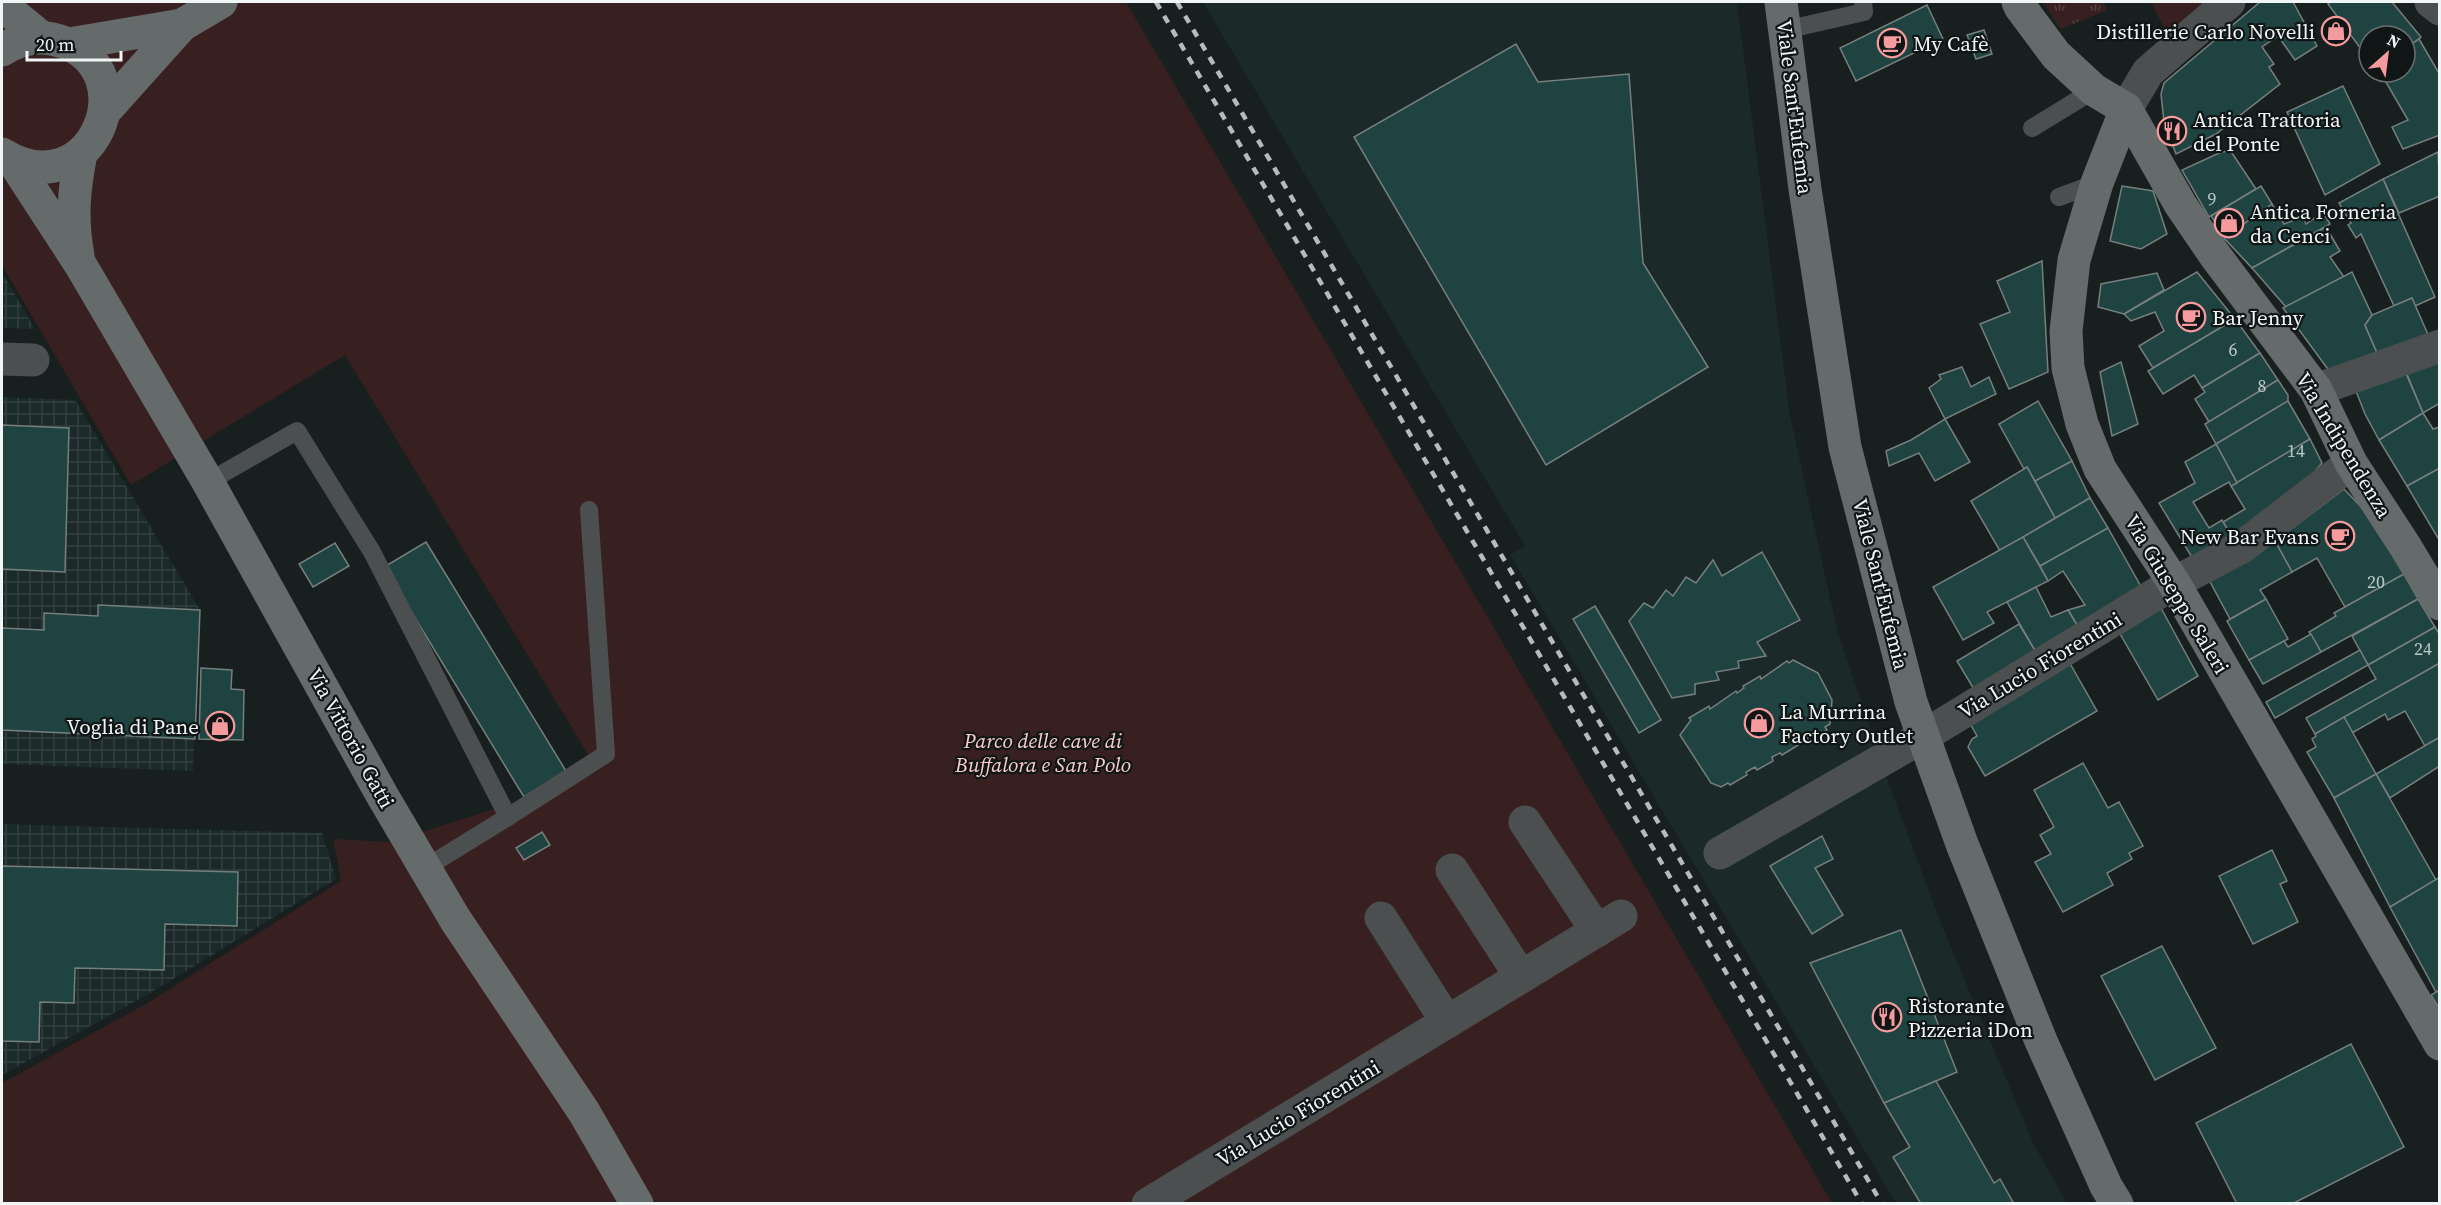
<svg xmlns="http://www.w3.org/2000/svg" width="2441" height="1205" viewBox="0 0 2441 1205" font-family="'Source Serif 4',serif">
<defs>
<pattern id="industrial-grid" width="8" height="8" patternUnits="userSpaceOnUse" patternTransform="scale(1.5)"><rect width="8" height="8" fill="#1b2a29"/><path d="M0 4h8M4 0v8" fill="none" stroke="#313f3e"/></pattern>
<pattern id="grass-tufts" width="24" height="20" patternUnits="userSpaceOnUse" patternTransform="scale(1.5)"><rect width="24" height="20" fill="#382020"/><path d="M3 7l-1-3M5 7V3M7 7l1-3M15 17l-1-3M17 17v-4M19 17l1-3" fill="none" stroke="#554141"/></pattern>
</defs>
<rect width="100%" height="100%" fill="#181f1f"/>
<!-- built -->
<polygon fill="#1b2a29" points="1203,2 1737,2 1790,416 1837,630 1889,784 1942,926 2034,1145 2067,1203 1896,1203 1510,555 1525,546"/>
<!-- industrial -->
<g fill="url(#industrial-grid)">
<polygon points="2,272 35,329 2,328"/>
<polygon points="2,397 75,400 200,610 193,771 2,764"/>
<polygon points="2,824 322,833 336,879 150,993 2,1075"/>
</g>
<!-- grass -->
<polygon fill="url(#grass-tufts)" points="2043,2 2104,2 2107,10 2061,29"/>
<!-- park -->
<g fill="#382020">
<polygon points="2,2 1126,2 1832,1203 2,1204 2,1083 146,1004 341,881 333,839 390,842 513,803 591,759 345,355 131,485 2,265"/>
<polygon points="2151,2 2207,2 2169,37"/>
</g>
<!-- building -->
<g fill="#1f4341" stroke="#767f7e" stroke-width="1.5">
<polygon points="2260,2 2293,2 2317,46 2295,60 2278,36 2262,47 2274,64 2269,67 2280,84 2216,134 2176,154 2164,122 2161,94 2164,83"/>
<polygon points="2331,2 2392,2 2421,37 2405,49 2405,36 2369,36 2369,60 2328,4"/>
<polygon points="1927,5 1943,39 1856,81 1840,48"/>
<polygon points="1984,30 1992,54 1976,59 1967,35"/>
<polygon points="2419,39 2440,75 2440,135 2403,149 2392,127 2408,120 2380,72 2405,72 2405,49"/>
<polygon points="1516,44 1538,82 1629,74 1643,263 1708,367 1546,465 1354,137"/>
<polygon points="2343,86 2380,164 2325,195 2287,112"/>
<polygon points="2230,150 2256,189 2209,217 2182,170 2217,154"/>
<polygon points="2438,152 2440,196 2399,213 2383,179"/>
<polygon points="2383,179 2435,297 2415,306 2412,298 2394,306 2361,234 2356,238 2348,225 2351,223 2339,203"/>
<polygon points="2122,186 2153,191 2167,234 2141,249 2110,241"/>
<polygon points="2261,186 2272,204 2226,237 2211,216"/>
<polygon points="2272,204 2284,224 2303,217 2306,224 2323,212 2330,224 2252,268 2224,238"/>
<polygon points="2326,227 2340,251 2330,257 2344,277 2286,307 2252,268"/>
<polygon points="2042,261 2048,372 2009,389 1980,324 2010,312 1997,281"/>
<polygon points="2197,272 2235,319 2153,368 2139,346 2164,331 2155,312 2131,321 2124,314"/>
<polygon points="2352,272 2372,315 2365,325 2378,355 2330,372 2283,308"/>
<polygon points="2157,273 2164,290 2124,314 2098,307 2101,284"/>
<polygon points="2412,298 2430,339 2378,355 2365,325 2372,315"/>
<polygon points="2235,319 2260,353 2202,388 2194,375 2163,394 2148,371"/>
<polygon points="2260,353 2278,380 2209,422 2195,399 2205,392 2202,388"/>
<polygon points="2440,356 2440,403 2423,413 2404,367"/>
<polygon points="2121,362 2138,424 2112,436 2100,372"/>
<polygon points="1962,367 1971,387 1989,377 1996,394 1945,419 1929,388 1941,379 1939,375"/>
<polygon points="2404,369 2423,413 2379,440 2365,414 2354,386"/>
<polygon points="2278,380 2288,395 2288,401 2216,444 2205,424"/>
<polygon points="2038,401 2072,461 2035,481 2027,467 2024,469 1999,424"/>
<polygon points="2288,401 2310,439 2237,483 2216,444"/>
<polygon points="2423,413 2433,429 2440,427 2440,468 2407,486 2379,440"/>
<polygon points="1945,419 1970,462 1935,481 1919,453 1889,466 1886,451 1911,440"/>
<polygon points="2,425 69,428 65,572 2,569"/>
<polygon points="2310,439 2322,463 2295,495 2232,537 2223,522 2245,509 2231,486"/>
<polygon points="2216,444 2237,483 2231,486 2229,482 2193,502 2209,528 2222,520 2232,537 2196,564 2159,503 2195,483 2185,462"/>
<polygon points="2072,461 2090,498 2055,518 2035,481"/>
<polygon points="2027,467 2055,518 2000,551 1971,501"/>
<polygon points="2440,468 2440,537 2438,538 2407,486"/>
<polygon points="2344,489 2367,513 2404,574 2345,607 2317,558 2292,572 2275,541"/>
<polygon points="2090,498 2108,528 2040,566 2023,537"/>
<polygon points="2108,528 2143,590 2080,630 2068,610 2085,605 2063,571 2048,581 2040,566"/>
<polygon points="2023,537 2048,581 1987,612 1994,623 1963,640 1933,587"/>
<polygon points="2275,541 2292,572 2260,590 2266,599 2230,619 2208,578"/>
<polygon points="426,542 566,771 524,797 384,567"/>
<polygon points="335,543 349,566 313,587 299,564"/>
<polygon points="1762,552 1800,620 1757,642 1766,656 1738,661 1739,668 1716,672 1719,680 1695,684 1695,694 1672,698 1629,621 1644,603 1653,608 1666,590 1673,596 1686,577 1696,583 1713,560 1722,576"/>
<polygon points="2404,574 2418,599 2321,652 2309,632 2336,616 2334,613"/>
<polygon points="2036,587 2051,617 2068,610 2080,630 2037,654 2007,602"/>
<polygon points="2266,599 2288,639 2249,660 2227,621"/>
<polygon points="2418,599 2435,627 2368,665 2352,636"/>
<polygon points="98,605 200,610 195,739 2,730 2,628 44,630 44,613 98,616"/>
<polygon points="1595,606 1661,720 1639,733 1573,619"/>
<polygon points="2161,608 2198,676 2158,700 2119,632"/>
<polygon points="2019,624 2037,654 1975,691 1957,661"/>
<polygon points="2435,627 2440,635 2440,663 2315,734 2306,718 2376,679 2368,665"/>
<polygon points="2311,634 2321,652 2263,684 2249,660 2284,641 2288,647"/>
<polygon points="2360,650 2368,665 2275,718 2266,702"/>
<polygon points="1793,660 1818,673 1832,700 1830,724 1825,727 1827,730 1809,741 1807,737 1799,742 1800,744 1782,755 1780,753 1772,757 1773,761 1757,770 1755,767 1746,772 1747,775 1730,785 1728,783 1721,787 1711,783 1680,735 1691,720 1689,718 1709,706 1710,709 1736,691 1737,693 1744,688 1743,686 1760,676 1761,679 1787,661 1789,663"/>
<polygon points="2068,660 2097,711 1985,776 1968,747 1972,739 1977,736 1968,720"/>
<polygon points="2440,663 2440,737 2425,746 2405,711 2388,720 2385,714 2352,733 2344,717"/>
<polygon points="201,668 232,670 231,689 244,690 243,740 199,739"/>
<polygon points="2344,717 2376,774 2334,798 2307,752 2316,747 2312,739 2316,736 2315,734"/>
<polygon points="2440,737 2440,770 2438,767 2390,798 2376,774"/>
<polygon points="2083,763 2108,808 2119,802 2143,846 2129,853 2132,859 2107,873 2113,885 2063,912 2035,862 2051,854 2040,835 2054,827 2034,790"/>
<polygon points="2376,774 2436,880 2390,907 2334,798"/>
<polygon points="542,832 550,845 524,860 516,848"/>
<polygon points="1822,836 1833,859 1815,868 1843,915 1812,934 1770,866"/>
<polygon points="2272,850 2287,881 2280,884 2298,922 2253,944 2219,876"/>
<polygon points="2,866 238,872 237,926 165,924 164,970 75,968 74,1003 40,1002 39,1042 2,1041"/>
<polygon points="2440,877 2440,990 2436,992 2390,907"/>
<polygon points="1901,930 1957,1072 1884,1103 1810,963"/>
<polygon points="2162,946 2216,1048 2155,1080 2101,976"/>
<polygon points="2440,990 2440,1010 2431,995"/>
<polygon points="2351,1044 2404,1147 2292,1204 2237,1204 2196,1123"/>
<polygon points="1936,1081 1994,1183 2000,1179 2014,1204 1921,1204 1893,1157 1910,1147 1884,1103"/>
</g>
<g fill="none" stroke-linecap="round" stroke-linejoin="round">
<!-- lane -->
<g stroke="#4b4f4f" stroke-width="18">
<polyline points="1785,30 1864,12 1863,2"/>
<polyline points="2032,128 2094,90"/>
<polyline points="2059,197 2097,183"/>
<polyline points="208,482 297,431 372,552 508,817 425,868"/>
<polyline points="508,817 606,754 589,510"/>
</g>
<!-- street -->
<g stroke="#4b4f4f" stroke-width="33">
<polyline points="2431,2 2440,9"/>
<polyline points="2126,109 2148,72 2229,2"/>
<polyline points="2,359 33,360"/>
<polyline points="2316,390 2440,346"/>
<polyline points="1525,822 1597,931"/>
<polyline points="1720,853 1922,737 2174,583 2242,547 2351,463"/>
<polyline points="1452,870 1521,977"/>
<polyline points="1381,918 1447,1022"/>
<polyline points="1148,1204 1621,916"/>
</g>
<!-- secondary -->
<g stroke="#656a6a" stroke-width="33">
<polyline points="1781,2 1805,189 1845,447 1911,702 1962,844 2041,1041 2106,1186 2117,1204"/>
<polyline points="2018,2 2021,8 2056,55 2094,90 2126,109 2180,204 2214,254 2316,390 2351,463 2405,546 2440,604"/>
<polyline points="2,5 41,37"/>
<polyline points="69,44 182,25"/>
<path d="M2,50c19,-12 39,-16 61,-8 85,31 28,167 -61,112"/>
<polyline points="2126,109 2097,183 2074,260 2066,331 2068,368 2082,424 2100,469 2174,583 2440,1044"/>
<polyline points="104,112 182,25 221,2"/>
<polyline points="13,161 80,264 208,482 382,795 455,919 584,1112 637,1204"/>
<path d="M78,255c-7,-36 -4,-66 3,-102"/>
</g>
<!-- rail -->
<g stroke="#b6bcbc" stroke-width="4.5" stroke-dasharray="8 8" stroke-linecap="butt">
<polyline points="1156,2 1862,1204"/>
<polyline points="1177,2 1882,1204"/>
</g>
</g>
<!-- icons -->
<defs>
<g id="shop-ring" transform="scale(1.5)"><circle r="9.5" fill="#101616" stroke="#f59b9d" stroke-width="1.5"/><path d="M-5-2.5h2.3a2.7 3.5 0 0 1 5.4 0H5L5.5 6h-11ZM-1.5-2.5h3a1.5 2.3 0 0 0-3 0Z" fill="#f59b9d"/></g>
<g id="cafe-ring" transform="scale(1.5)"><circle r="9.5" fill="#101616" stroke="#f59b9d" stroke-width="1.5"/><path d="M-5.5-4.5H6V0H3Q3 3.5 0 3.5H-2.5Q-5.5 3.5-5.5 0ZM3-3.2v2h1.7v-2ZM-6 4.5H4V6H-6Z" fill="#f59b9d"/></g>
<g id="restaurant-ring" transform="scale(1.5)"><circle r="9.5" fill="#101616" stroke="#f59b9d" stroke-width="1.5"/><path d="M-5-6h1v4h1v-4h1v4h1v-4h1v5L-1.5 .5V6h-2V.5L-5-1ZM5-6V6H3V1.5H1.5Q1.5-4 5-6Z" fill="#f59b9d"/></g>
</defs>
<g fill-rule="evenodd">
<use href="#shop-ring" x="2336" y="31"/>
<use href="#cafe-ring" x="1892" y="43"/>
<use href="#restaurant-ring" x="2172" y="131"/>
<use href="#shop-ring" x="2229" y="223"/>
<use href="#cafe-ring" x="2191" y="317"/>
<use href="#cafe-ring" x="2340" y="536"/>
<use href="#shop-ring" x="1759" y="723"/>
<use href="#shop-ring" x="220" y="726"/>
<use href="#restaurant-ring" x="1887" y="1017"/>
</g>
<g text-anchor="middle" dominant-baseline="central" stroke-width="4.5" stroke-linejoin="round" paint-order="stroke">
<!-- number labels -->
<g font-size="18" fill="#bcc8c8">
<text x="2212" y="198">9</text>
<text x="2233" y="349">6</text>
<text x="2262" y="385">8</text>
<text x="2296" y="450">14</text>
<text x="2376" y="581">20</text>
<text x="2423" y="648">24</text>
</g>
<!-- poi labels -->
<g font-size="21" fill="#f0f5f5" stroke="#101616" text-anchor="start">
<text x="2315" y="31" text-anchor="end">Distillerie Carlo Novelli</text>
<text x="1913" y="43">My Cafè</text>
<text x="2193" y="119">Antica Trattoria<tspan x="2193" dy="24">del Ponte</tspan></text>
<text x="2250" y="211">Antica Forneria<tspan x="2250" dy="24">da Cenci</tspan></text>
<text x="2212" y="317">Bar Jenny</text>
<text x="2319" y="536" text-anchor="end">New Bar Evans</text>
<text x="1780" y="711">La Murrina<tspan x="1780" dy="24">Factory Outlet</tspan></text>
<text x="199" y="726" text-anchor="end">Voglia di Pane</text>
<text x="1908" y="1005">Ristorante<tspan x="1908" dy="24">Pizzeria iDon</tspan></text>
</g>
<!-- street labels -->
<g font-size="21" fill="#f0f5f5" stroke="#101616">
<text transform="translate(1795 107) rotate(83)">Viale Sant'Eufemia</text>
<text transform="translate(2344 445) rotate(59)">Via Indipendenza</text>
<text transform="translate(1881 584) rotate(76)">Viale Sant'Eufemia</text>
<text transform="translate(2177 594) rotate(59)">Via Giuseppe Saleri</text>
<text transform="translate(2040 665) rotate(-31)">Via Lucio Fiorentini</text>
<text transform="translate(351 738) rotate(61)">Via Vittorio Gatti</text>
<text transform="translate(1298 1113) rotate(-31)">Via Lucio Fiorentini</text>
</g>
<!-- park labels -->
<g font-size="21" font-style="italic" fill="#fdcbcb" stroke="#101616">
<text x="1043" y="740">Parco delle cave di<tspan x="1043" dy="24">Buffalora e San Polo</tspan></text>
</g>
</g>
<!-- border -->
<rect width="2441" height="1205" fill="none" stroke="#f0f5f5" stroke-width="6"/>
<!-- north arrow -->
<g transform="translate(2387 54) rotate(28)"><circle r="28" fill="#101616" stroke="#6a6f6f" stroke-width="1.5"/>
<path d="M0-4.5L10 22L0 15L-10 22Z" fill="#f59b9d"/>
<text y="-9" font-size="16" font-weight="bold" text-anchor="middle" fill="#f0f5f5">N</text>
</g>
<!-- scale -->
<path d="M27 51v9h94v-9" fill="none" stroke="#f0f5f5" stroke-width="3"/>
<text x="36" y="51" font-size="18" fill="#f0f5f5" stroke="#101616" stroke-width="4.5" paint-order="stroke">20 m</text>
</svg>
